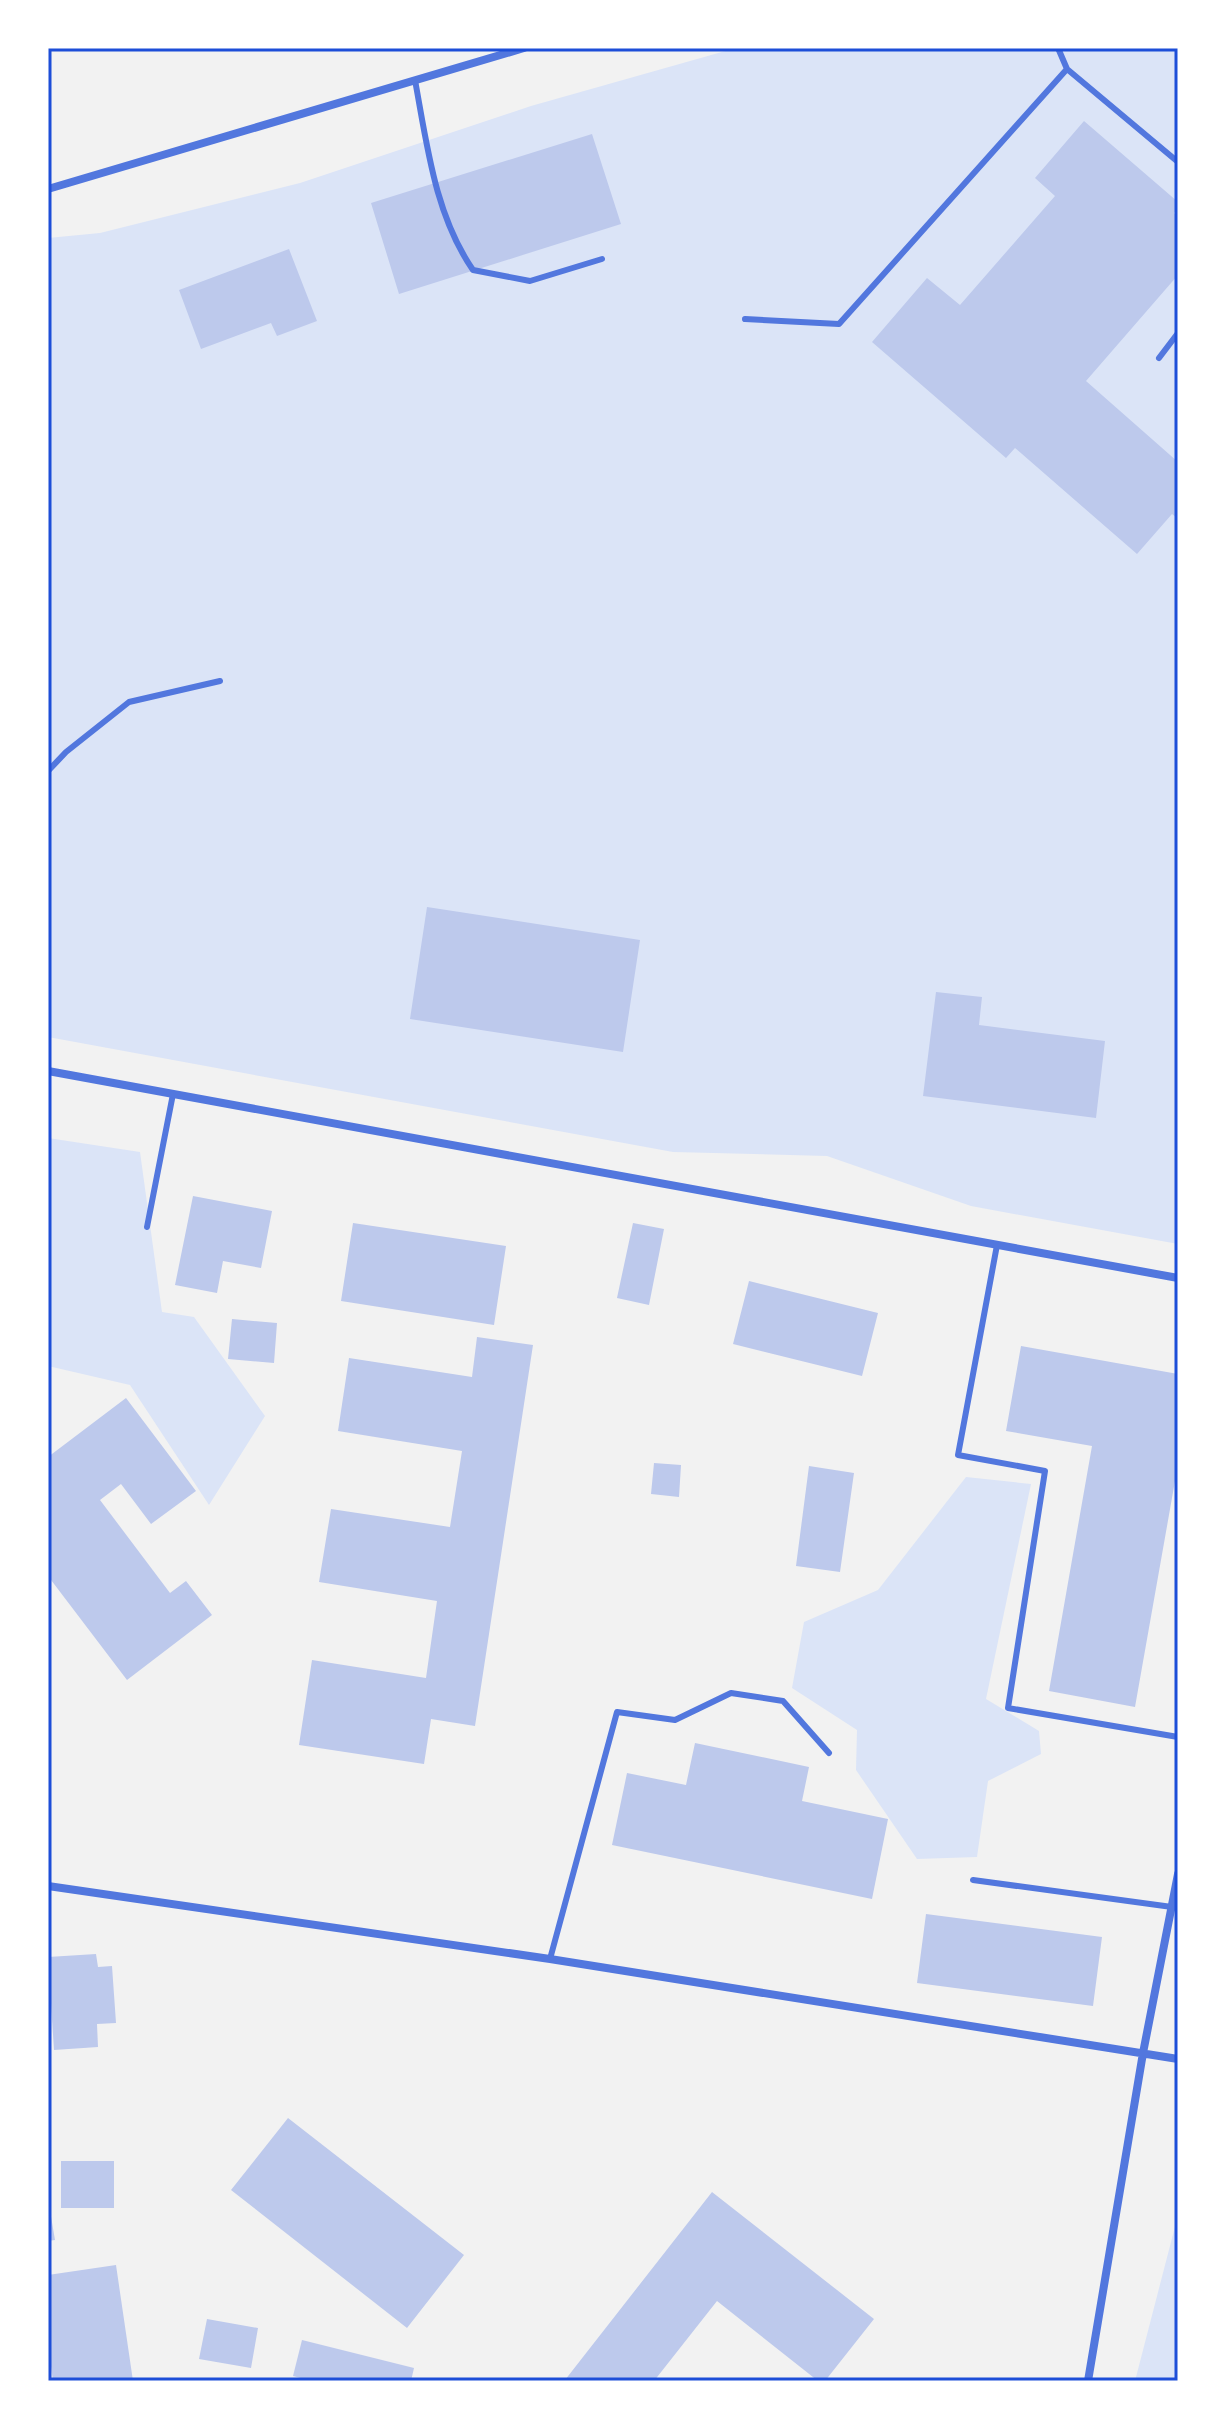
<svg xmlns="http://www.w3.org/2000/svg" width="1226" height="2429" viewBox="0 0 1226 2429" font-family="'Sofia Sans Condensed',sans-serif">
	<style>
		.green { fill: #dbe4f7 }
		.building { fill: #bdc9ec }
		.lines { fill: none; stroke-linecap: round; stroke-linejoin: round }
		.service { stroke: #5277de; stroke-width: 6 }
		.minor { stroke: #5277de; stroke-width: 8 }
		.neatline { fill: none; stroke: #1d4ed8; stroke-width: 3 }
	</style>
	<rect width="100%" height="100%" fill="#f2f2f2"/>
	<path class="green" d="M736 48H1178V1244L971 1206 827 1156 673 1152 48 1037V238L100 233 300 183 531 106Z
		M48 1138 140 1152 162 1312 194 1317 265 1416 209 1505 130 1385 48 1366Z
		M966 1477 1031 1484 986 1699 1039 1731 1041 1754 988 1781 977 1857 917 1859 856 1770 857 1730 792 1688 804 1622 878 1590Z
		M1178 2215V2381H1135Z"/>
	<path class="building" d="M1084 121 1178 202V208L1174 213 1178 217V275L1086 381 1178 462V519L1172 514 1137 554 1015 448 1006 458 872 342 927 278 960 305 1055 196 1035 178Z
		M592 134 621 224 399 294 371 203Z
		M289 249 317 321 277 336 271 323 201 349 179 290Z
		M427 907 640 940 623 1052 410 1019Z
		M936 992 982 997 979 1025 1105 1041 1096 1118 923 1096Z
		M193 1196 272 1211 261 1268 223 1261 217 1293 175 1285Z
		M353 1223 506 1246 494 1325 341 1301Z
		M633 1223 664 1229 649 1305 617 1298Z
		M749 1281 878 1313 862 1376 733 1344Z
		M232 1319 277 1323 274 1363 228 1359Z
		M477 1337 533 1345 475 1726 431 1719 424 1764 299 1745 312 1660 426 1678 437 1601 319 1582 331 1509 450 1527 462 1451 338 1431 349 1358 472 1377Z
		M1021 1346 1178 1374V1464L1135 1707 1049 1691 1092 1446 1006 1431Z
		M126 1398 196 1491 151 1524 121 1484 100 1500 170 1593 186 1581 212 1615 127 1680 48 1576V1457Z
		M654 1463 681 1465 679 1497 651 1494Z
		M809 1466 854 1473 840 1572 796 1566Z
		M695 1743 809 1767 802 1801 888 1819 872 1899 612 1845 627 1773 686 1785Z
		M926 1914 1102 1937 1093 2006 917 1983Z
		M96 1954 98 1967 112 1966 116 2023 97 2024 98 2047 54 2050 48 1957Z
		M288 2118 464 2255 407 2328 231 2190Z
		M61 2161H114V2208H61Z
		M712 2192 874 2319 825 2381H818L717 2301 654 2381H566L565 2380Z
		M48 2199 55 2240 48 2241Z
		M116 2265 133 2381H53L48 2345V2275Z
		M207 2319 258 2328 251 2368 199 2359Z
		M302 2340 414 2368 411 2381H312L293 2376Z"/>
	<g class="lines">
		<path class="service" d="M1058 48 1067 69 1178 162
			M415 80C427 145 435 215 473 270L530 281 602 259
			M745 319 839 324 1067 69
			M1159 358 1178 333
			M48 771 66 752 129 702 220 681
			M147 1227 173 1094
			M997 1245 958 1455 1045 1471 1008 1708 1178 1737
			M973 1880 1172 1907
			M550 1959 617 1712 675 1720 731 1693 783 1701 829 1753"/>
		<path class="minor" d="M48 189 524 48
			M48 1071 1178 1278
			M48 1886 550 1959 1178 2059
			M1088 2381 1143 2053 1178 1874"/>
	</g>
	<rect width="1226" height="2429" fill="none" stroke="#ffffff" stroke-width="100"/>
	<rect x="50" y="50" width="1126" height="2329" class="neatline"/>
</svg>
